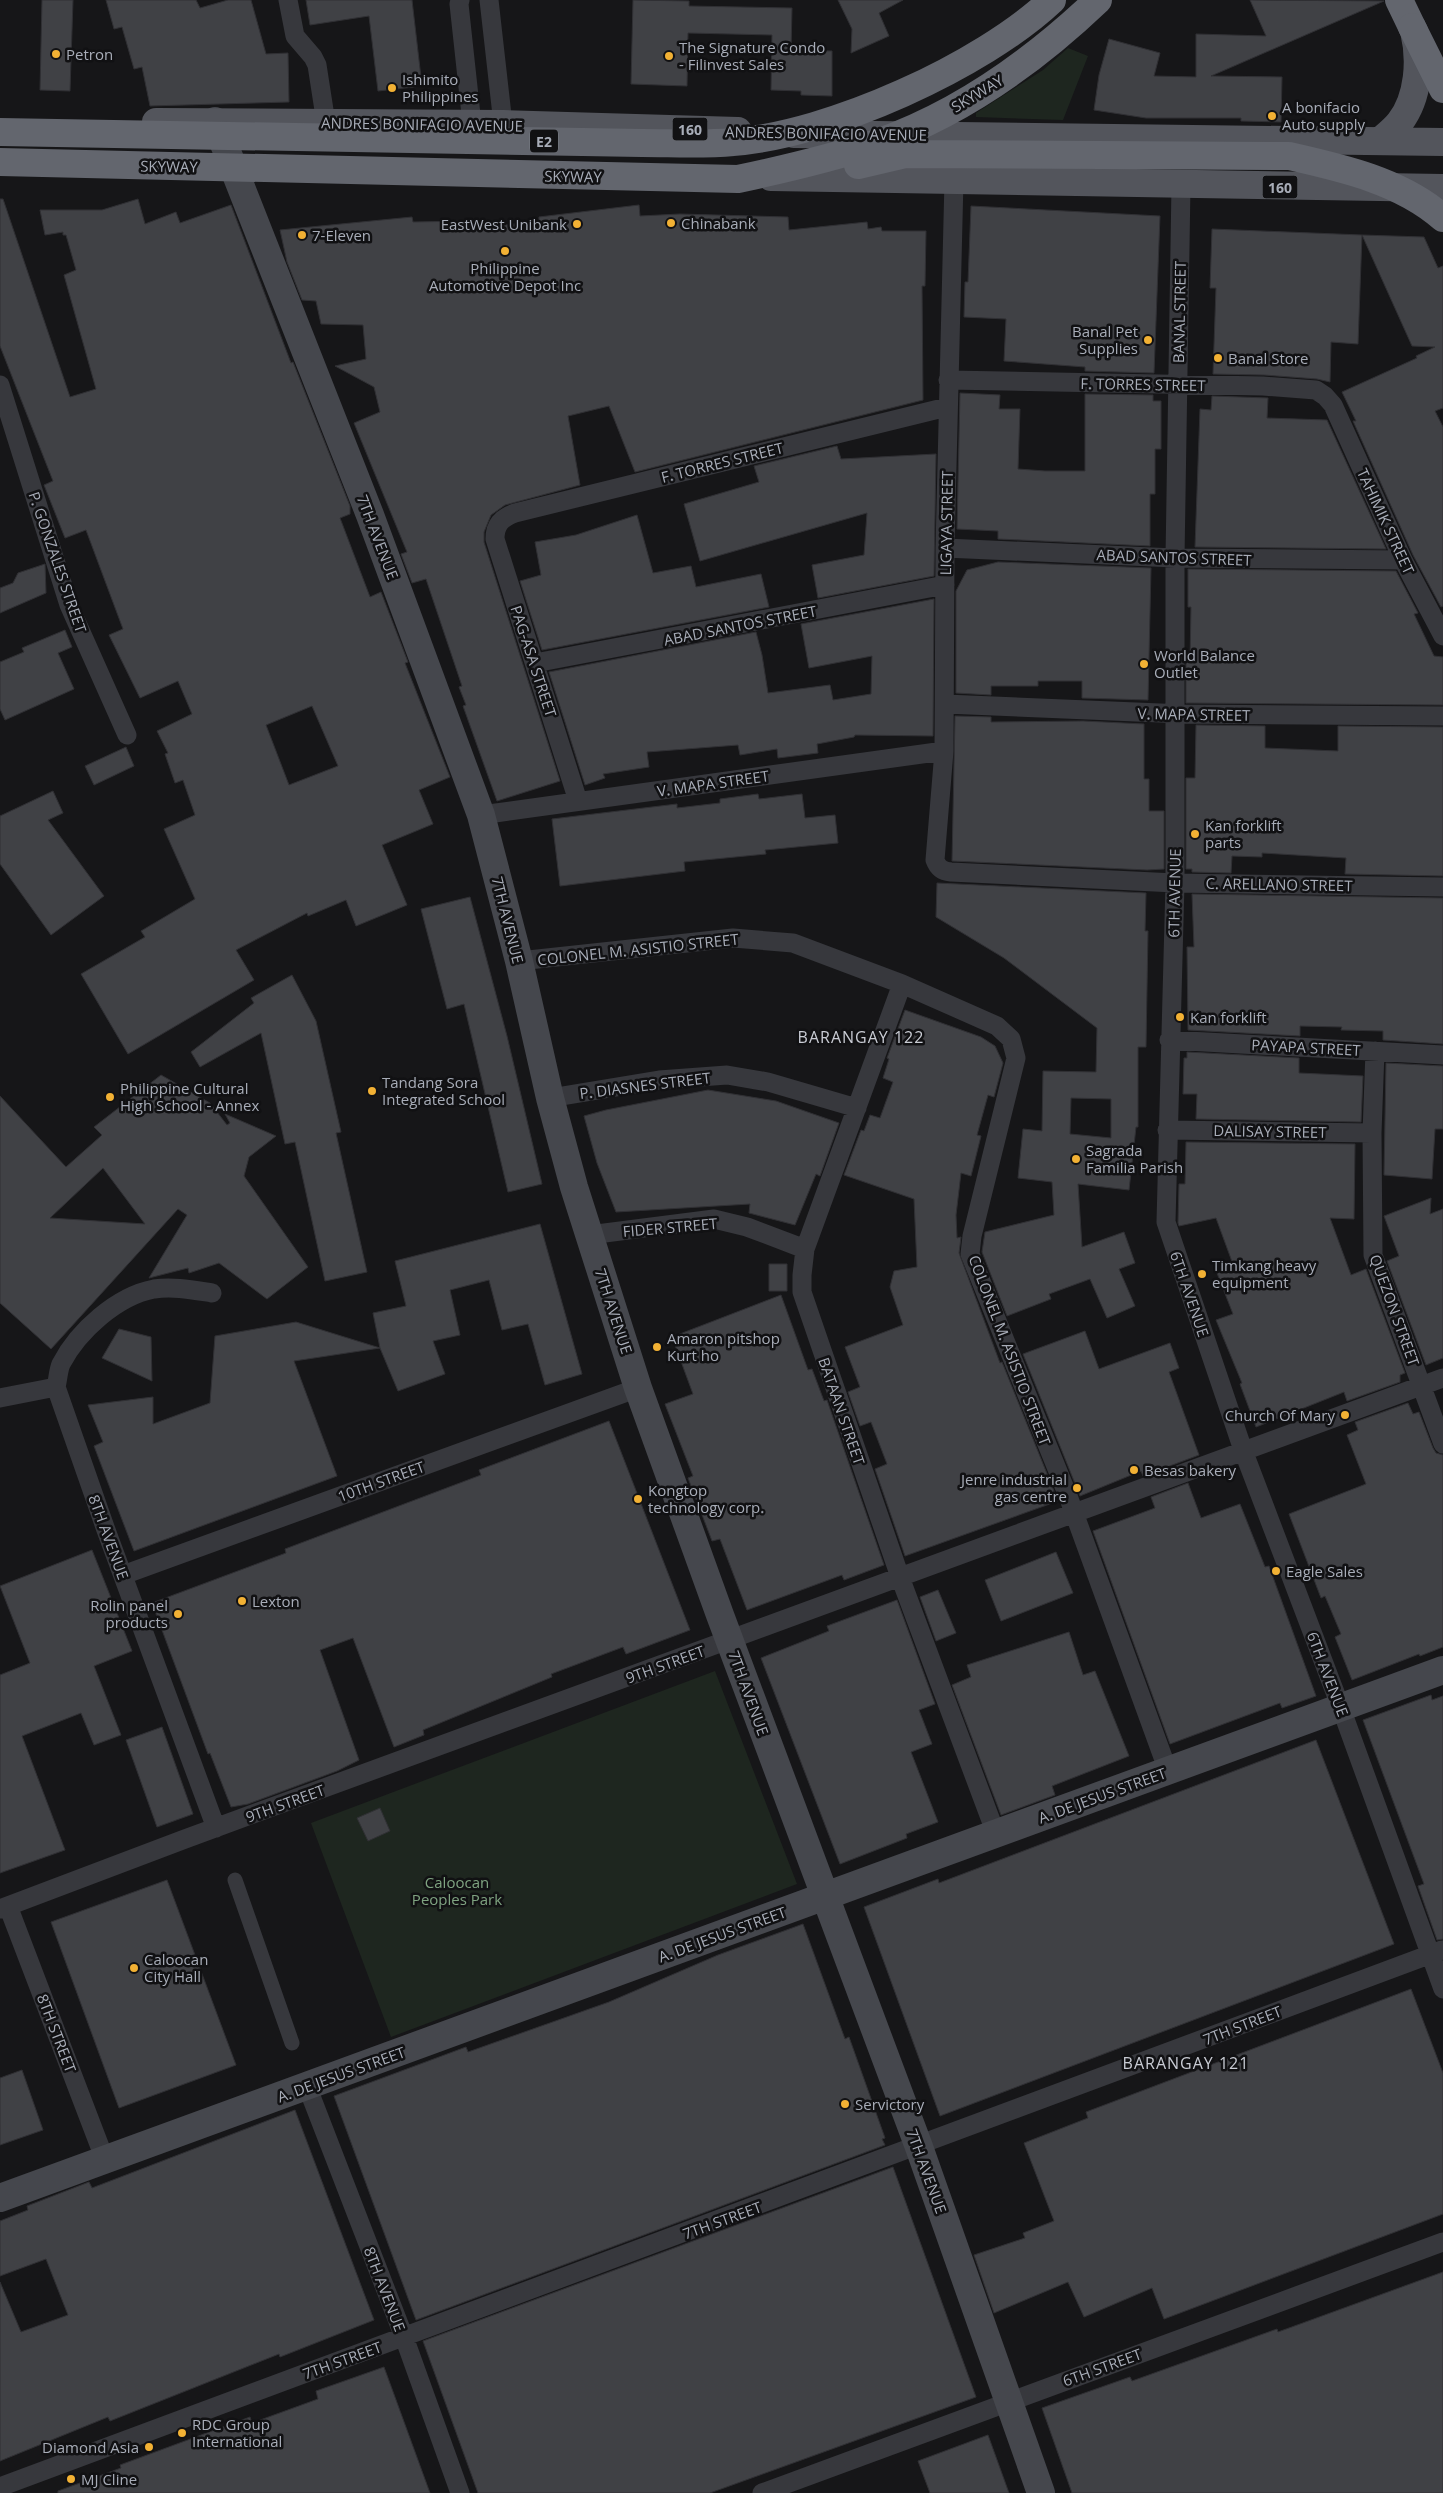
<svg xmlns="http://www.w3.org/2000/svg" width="1443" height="2493" viewBox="0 0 1443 2493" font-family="'Open Sans',sans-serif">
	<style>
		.green { fill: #1e261f }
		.building { fill: #404145; stroke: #303034; fill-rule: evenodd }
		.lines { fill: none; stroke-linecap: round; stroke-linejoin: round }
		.pedestrian { stroke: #37383d; stroke-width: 15 }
		.minor { stroke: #37383d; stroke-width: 19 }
		.secondary { stroke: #45474d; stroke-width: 28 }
		.primary { stroke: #53555c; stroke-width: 28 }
		.motorway { stroke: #63666e; stroke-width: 28 }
		.motorway-bridge { stroke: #63666e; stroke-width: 28 }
		.poi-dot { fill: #f2b134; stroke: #111113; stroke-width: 2 }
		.labels { text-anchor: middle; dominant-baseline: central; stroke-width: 5; stroke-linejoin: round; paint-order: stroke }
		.shield { fill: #111113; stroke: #7b7e86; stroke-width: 1 }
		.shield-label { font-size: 14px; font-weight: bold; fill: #a8adb8 }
		.poi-label { font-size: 15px; fill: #a8adb8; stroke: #111113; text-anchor: start }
		.street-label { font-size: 15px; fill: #a8adb8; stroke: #111113 }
		.park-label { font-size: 15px; fill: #7fa381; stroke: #111113 }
		.neighbourhood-label { font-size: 16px; letter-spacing: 1px; fill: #c9ccd4; stroke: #111113 }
	</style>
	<rect width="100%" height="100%" fill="#161618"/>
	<path class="green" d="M1068 48 1088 56 1063 120 976 117V113L1043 70Z
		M715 1671 797 1884 391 2037 311 1823Z"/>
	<path class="building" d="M42 0H73L70 91 40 90Z
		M106 0H196L200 8 228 0H251L266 54 288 53 289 102 150 106 142 67 134 69 122 27 114 29Z
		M306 0H412L422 86 378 91 369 16 310 25Z
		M633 0 689 1V6L792 8 791 50 832 51V96L801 95V91L771 90 772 35 688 33 687 86 631 84Z
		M838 0H903L879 13 889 36 851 53 852 29Z
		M1250 0 1384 1 1211 76 1282 77 1281 122 1241 121V118H1146L1094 110 1099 75 1109 39 1160 53 1154 76 1196 77V34L1266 36Z
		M0 199H3L70 397 96 389 64 275 76 270 66 235H63V232L45 235 40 210H102L138 199 145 224 176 212 180 223 231 205 291 363 293 362 350 506V514L340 518 370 597 381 592 408 662 405 663 450 777 419 790 433 824 382 845 407 905 356 926 346 900 308 916 307 913 236 950 254 980 128 1054 81 974 145 937 141 931 195 899 164 829 195 815 183 780 175 783 165 754 168 753 157 731 192 714 178 681 140 698 109 635 123 629 86 530 65 538 44 485 53 481 0 346ZM312 706 338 766 289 785 266 725Z
		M639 205 640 216 680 214 788 217 789 230 867 222 868 229 881 227 882 231H926L925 286H922L923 400 635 472 609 406 568 416 580 485 505 505 491 515 484 532V542L560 781 497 801 463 706 466 705 459 687 462 686 426 579 412 583 401 554 407 552 354 423 380 412 374 387 335 366 366 359 363 325 321 324 316 301 302 300 287 262 280 230 412 217 413 222 466 221 468 229 539 221V217Z
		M971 206 1160 216 1154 373 1085 371V367L1004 361 1006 319 964 317 965 282H968Z
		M1212 229 1362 235 1358 344 1331 342 1330 382 1317 379 1264 375 1213 374 1216 288H1210Z
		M1362 235 1424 237 1438 268 1443 266V408L1435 411 1443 427V606L1441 607 1413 555 1353 421H1356L1342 392 1417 358 1416 356 1435 347 1412 346Z
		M960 393 1000 395 999 409H1020L1018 469 1045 471H1085V394L1153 395V401H1161V449H1155V494H1150V546L998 539V531L957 529Z
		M1212 396 1268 398 1267 418 1327 420 1386 549 1195 547 1200 409 1211 410Z
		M837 446 841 459 936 454 934 576 818 598 812 565 864 555 867 513 700 561 684 504 759 482 754 466Z
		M637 515 653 573 691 566 696 587 761 574 769 607 542 650 520 581 541 575 535 542 576 535Z
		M998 562 1151 568 1148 700 1082 698V681H1038V686H991V695L956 693V591L967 570Z
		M45 564 46 593 0 613V588L13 583 18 573Z
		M1188 569 1396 571 1418 613 1414 614 1434 656 1443 657V705L1186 703V661H1190L1191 607H1188Z
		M934 599 933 736 855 735 854 737 817 744 818 753 778 758 777 749 740 755 738 745 647 752 649 767 603 774 605 778 585 785 549 672 756 632 762 655 768 693 830 685 833 700 871 694 872 656 809 668 801 624Z
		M65 630 72 647 58 653 74 689 5 720 0 709V662L24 652 22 648Z
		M955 716 991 717V722L1083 721 1144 724V779H1149V811H1164V869L1147 870 952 861Z
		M1196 725 1265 726V748L1338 751V726L1443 727V876L1345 874 1346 858 1262 853V857L1232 856 1231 873 1192 872V869H1186V778H1195Z
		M126 747 134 766 94 785 85 766Z
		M53 791 63 813 48 820 104 896 51 935 0 864V816Z
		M758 794 759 799 802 794 805 818 835 815 838 843 765 850 766 854 684 862 685 871 560 886 552 819 677 804V808L720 803V799Z
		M937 883 1146 893 1145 931H1148L1146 1047H1138V1127H1136L1129 1190 1078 1184 1082 1247 1124 1232 1135 1263 1119 1269 1135 1306 1107 1318 1090 1279 1049 1294 1051 1299 1007 1316 982 1252 985 1232 1054 1215 1052 1182 1018 1178 1023 1129 1042 1131 1043 1071 1096 1072 1097 1028 1004 958 936 917ZM1071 1098 1111 1099V1138L1070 1134Z
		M1192 894 1443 898V1044L1383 1040V1031L1341 1030 1342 1027 1300 1026V1036L1188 1030 1187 947H1194Z
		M470 897 507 1036 542 1184 508 1192 464 1004 447 1009 421 909Z
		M292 975 316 1021 341 1132 336 1133 367 1272 325 1281 295 1142 285 1144 261 1033 200 1067 191 1052 254 1003 251 998Z
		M905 1010 981 1037 995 1046 1003 1063 994 1097 988 1095 977 1135 981 1136 971 1176 961 1173 956 1215 957 1238 961 1237 959 1253 1000 1363 1002 1362 1058 1501 905 1556 875 1469 887 1464 871 1422 860 1426 848 1392 860 1387 845 1347 903 1325 890 1287 894 1271 917 1267 914 1199 844 1175 861 1130 864 1131 870 1115 880 1118 893 1082 883 1078 889 1059 887 1058Z
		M1187 1052 1299 1058V1073L1363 1076 1361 1122 1196 1119 1197 1094H1183L1184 1058H1187Z
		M1386 1063 1443 1066V1129H1435L1432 1179 1384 1175Z
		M161 1075 210 1103 227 1125 230 1123 225 1114 276 1136 249 1157 244 1176 308 1267 267 1299 219 1263 189 1273 188 1268 149 1278 187 1215 178 1209 51 1349 0 1303V1096L66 1167 102 1135 94 1127ZM103 1168 145 1224 50 1218Z
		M708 1090 776 1101 839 1123 820 1176 816 1174 795 1225 749 1213 750 1204 616 1212 597 1163 584 1116 606 1110Z
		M1186 1142 1355 1144 1354 1219 1330 1218 1351 1275 1366 1269 1405 1373 1400 1375V1382L1347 1401 1344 1392 1256 1427 1240 1384 1242 1383 1216 1320 1233 1314 1217 1273 1234 1267 1216 1218 1179 1226 1178 1223 1179 1184H1185Z
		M1431 1198 1430 1214 1443 1209V1358L1426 1365 1387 1261 1399 1256 1384 1216Z
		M540 1224 582 1374 545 1385 528 1324 502 1330 489 1280 450 1290 460 1335 433 1341 445 1374 398 1391 380 1348 294 1361 337 1476 134 1551 94 1446 103 1442 88 1405 153 1397V1424L210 1403 215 1336 296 1322 380 1348 373 1313 406 1306 395 1261Z
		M769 1264H787V1291H769Z
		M781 1295 808 1370 812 1369 824 1401 827 1400 884 1565 844 1580 842 1575 747 1610 720 1539 712 1541 688 1478 693 1476 665 1404 693 1394 672 1337Z
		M119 1329 151 1337 152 1381 102 1358Z
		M1085 1331 1099 1369 1170 1343 1179 1368 1169 1372 1199 1455 1143 1476 1141 1471 1080 1496 1023 1354Z
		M1408 1403 1413 1414 1419 1412 1433 1448 1436 1453 1443 1455V1647L1420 1656 1419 1654 1352 1680 1335 1637 1341 1634 1325 1596 1321 1598 1289 1514 1366 1484 1347 1435 1358 1430 1355 1422Z
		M609 1421 690 1630 626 1654 623 1647 551 1674 552 1677 423 1730 424 1735 394 1747 353 1638 320 1650 359 1760 337 1771 248 1804 231 1807 210 1753 208 1754 152 1603 286 1553 285 1549 481 1475 479 1470Z
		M1188 1483 1201 1518 1240 1504 1265 1567 1269 1566 1316 1696 1282 1708 1280 1703 1170 1744 1093 1531 1155 1508 1151 1497Z
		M92 1550 132 1651 94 1666 121 1735 94 1745 81 1713 22 1736 65 1850 0 1873V1675L30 1663 0 1586Z
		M1056 1552 1073 1593 1001 1621 985 1580Z
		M938 1590 956 1633 936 1641 920 1597Z
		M897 1600 935 1704 919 1710 932 1744 911 1752 938 1822 906 1834 907 1838 840 1864 761 1658 829 1631 827 1626Z
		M1069 1632 1083 1675 1095 1671 1129 1756 1052 1786 1055 1795 1001 1815 952 1685 971 1677 967 1665Z
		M1431 1695 1432 1700 1443 1696V1939L1437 1940 1418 1886 1424 1884 1363 1720Z
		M162 1727 193 1814 157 1827 126 1740Z
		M1316 1740 1394 1944 940 2116 864 1907 938 1879 939 1883Z
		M380 1808 390 1831 368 1841 357 1818Z
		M167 1880 236 2065 119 2108 51 1922Z
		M803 1924 845 2039 849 2037 885 2138 882 2139 885 2145 416 2320 334 2096 466 2047 468 2052 609 2002 718 1955Z
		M1411 1989 1443 2073V2214L1164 2319 1152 2288 1084 2317 1068 2282 994 2313 974 2255 1025 2238 1023 2233 1054 2221 1024 2143 1088 2118 1086 2112Z
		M22 2070 43 2130 0 2145V2078Z
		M295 2110 374 2320 280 2357 279 2354 110 2421 108 2417 0 2461V2282L21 2332 68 2315 46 2259 0 2276V2221L28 2210 27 2206 89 2182 92 2188Z
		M893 2167 976 2397 710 2493H478L423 2341Z
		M1443 2272V2493H1072L1042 2408 1130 2377 1132 2381 1277 2329 1278 2332Z
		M384 2367 430 2493H58V2491L121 2468 120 2465 250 2417 252 2423 318 2399 316 2391Z
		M988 2435 1009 2493H930L918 2461Z"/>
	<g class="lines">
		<path class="pedestrian" d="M235 1880 292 2043"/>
		<path class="minor" d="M288 0 295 36 313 57 317 65 326 123
			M460 0 459 4 472 124
			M489 0 503 124
			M954 180 945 548 944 751 935 860C938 868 942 871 951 872L1175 883 1443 887
			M1181 185 1175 558V883L1166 1222 1243 1450 1341 1708 1443 1989
			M948 380 1263 386 1316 390 1325 396 1333 405 1403 560 1443 636
			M0 385 69 605 127 735
			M945 548 1175 558 1403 560
			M535 663 945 585
			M945 704 1184 714 1443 716
			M578 801 495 539C495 525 501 518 515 513L947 407
			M481 815 944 751
			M519 961 733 938 793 943 902 984 997 1026 1011 1039 1016 1058 972 1236 970 1254 1068 1496 1168 1771
			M902 984 805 1249 802 1275V1292L900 1577 996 1834
			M1169 1040 1443 1055
			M1375 1051 1372 1133 1373 1255 1443 1444
			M550 1098 659 1080 727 1075 768 1082 857 1108
			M1167 1130 1372 1133
			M589 1235 714 1219 747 1227 805 1249
			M56 1387 106 1530 216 1828
			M56 1387C58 1380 58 1371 61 1364 78 1331 117 1296 154 1289 173 1286 193 1290 212 1293
			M0 1398 56 1387
			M123 1575 638 1388
			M8 1906 105 2160
			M0 1909 185 1839 1443 1378
			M307 2086 404 2337 460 2493
			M0 2487 1442 1950
			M762 2493 1443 2242"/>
		<path class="secondary" d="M215 121 370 515 481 815 519 961 550 1098 574 1187 638 1388 720 1615 919 2147 1041 2493
			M0 2198 1443 1670"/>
		<path class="primary" d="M156 122 503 124 738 131
			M794 134 1443 142
			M1380 141C1387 135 1395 129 1400 122 1419 97 1421 59 1414 31
			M771 177 1443 188"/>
		<path class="motorway" d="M1399 0 1412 27"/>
		<path class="motorway-bridge" d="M1412 27 1443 89
			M0 132 642 143C672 143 703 145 733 142 830 135 982 66 1052 0
			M0 162 738 179C785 169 832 158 877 143 960 114 1035 60 1098 0
			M858 165 905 154 1289 156C1342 168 1401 181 1443 218"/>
	</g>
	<g class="poi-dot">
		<circle cx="56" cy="54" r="5"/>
		<circle cx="669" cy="56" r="5"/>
		<circle cx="392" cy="88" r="5"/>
		<circle cx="1272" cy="116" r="5"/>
		<circle cx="671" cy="223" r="5"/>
		<circle cx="577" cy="224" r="5"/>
		<circle cx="302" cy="235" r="5"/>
		<circle cx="505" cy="251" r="5"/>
		<circle cx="1148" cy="340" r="5"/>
		<circle cx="1218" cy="358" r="5"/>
		<circle cx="1144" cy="664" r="5"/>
		<circle cx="1195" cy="834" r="5"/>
		<circle cx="1180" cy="1017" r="5"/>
		<circle cx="372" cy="1091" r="5"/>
		<circle cx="110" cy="1097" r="5"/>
		<circle cx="1076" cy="1159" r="5"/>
		<circle cx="1202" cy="1274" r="5"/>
		<circle cx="657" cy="1347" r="5"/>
		<circle cx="1345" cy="1415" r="5"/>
		<circle cx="1134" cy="1470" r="5"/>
		<circle cx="1077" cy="1488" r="5"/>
		<circle cx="638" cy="1499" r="5"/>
		<circle cx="1276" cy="1571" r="5"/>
		<circle cx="242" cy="1601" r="5"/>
		<circle cx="178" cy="1614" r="5"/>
		<circle cx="134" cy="1968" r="5"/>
		<circle cx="845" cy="2104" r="5"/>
		<circle cx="182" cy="2433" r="5"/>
		<circle cx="149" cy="2447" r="5"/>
		<circle cx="71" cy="2479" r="5"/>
	</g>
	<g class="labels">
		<g class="shield">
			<rect x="672.5" y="117.5" width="35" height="23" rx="4"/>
			<rect x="530" y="129.5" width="28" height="23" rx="4"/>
			<rect x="1262.5" y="175.5" width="35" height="23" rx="4"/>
		</g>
		<g class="shield-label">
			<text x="690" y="129">160</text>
			<text x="544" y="141">E2</text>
			<text x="1280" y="187">160</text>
		</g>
		<g class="poi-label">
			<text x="679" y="47">The Signature Condo<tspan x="679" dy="17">- Filinvest Sales</tspan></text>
			<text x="66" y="54">Petron</text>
			<text x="402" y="79">Ishimito<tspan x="402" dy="17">Philippines</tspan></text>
			<text x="1282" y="107">A bonifacio<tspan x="1282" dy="17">Auto supply</tspan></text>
			<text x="681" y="223">Chinabank</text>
			<text x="567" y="224" text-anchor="end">EastWest Unibank</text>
			<text x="312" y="235">7-Eleven</text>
			<text x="505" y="268" text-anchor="middle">Philippine<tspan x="505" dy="17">Automotive Depot Inc</tspan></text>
			<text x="1138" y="331" text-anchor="end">Banal Pet<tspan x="1138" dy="17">Supplies</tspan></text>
			<text x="1228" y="358">Banal Store</text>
			<text x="1154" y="655">World Balance<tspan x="1154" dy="17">Outlet</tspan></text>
			<text x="1205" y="825">Kan forklift<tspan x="1205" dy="17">parts</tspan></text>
			<text x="1190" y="1017">Kan forklift</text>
			<text x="382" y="1082">Tandang Sora<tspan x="382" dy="17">Integrated School</tspan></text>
			<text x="120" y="1088">Philippine Cultural<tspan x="120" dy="17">High School - Annex</tspan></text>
			<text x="1086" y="1150">Sagrada<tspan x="1086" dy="17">Familia Parish</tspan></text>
			<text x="1212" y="1265">Timkang heavy<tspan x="1212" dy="17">equipment</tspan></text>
			<text x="667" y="1338">Amaron pitshop<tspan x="667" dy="17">Kurt ho</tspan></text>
			<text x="1335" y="1415" text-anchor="end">Church Of Mary</text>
			<text x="1144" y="1470">Besas bakery</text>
			<text x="1067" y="1479" text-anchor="end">Jenre industrial<tspan x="1067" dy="17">gas centre</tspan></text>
			<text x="648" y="1490">Kongtop<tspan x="648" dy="17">technology corp.</tspan></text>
			<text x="1286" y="1571">Eagle Sales</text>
			<text x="252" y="1601">Lexton</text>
			<text x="168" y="1605" text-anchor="end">Rolin panel<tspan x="168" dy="17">products</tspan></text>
			<text x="144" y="1959">Caloocan<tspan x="144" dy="17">City Hall</tspan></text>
			<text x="855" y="2104">Servictory</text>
			<text x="192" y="2424">RDC Group<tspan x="192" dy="17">International</tspan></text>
			<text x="139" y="2447" text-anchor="end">Diamond Asia</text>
			<text x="81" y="2479">MJ Cline</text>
		</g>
		<g class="street-label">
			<text transform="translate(977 93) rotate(-31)">SKYWAY</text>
			<text transform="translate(422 124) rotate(1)">ANDRES BONIFACIO AVENUE</text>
			<text transform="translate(826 133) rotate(1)">ANDRES BONIFACIO AVENUE</text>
			<text transform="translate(169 166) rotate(1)">SKYWAY</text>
			<text transform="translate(573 176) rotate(1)">SKYWAY</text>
			<text transform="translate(1179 312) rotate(-89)">BANAL STREET</text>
			<text transform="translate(1143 384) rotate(1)">F. TORRES STREET</text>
			<text transform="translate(722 462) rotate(-14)">F. TORRES STREET</text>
			<text transform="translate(1386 521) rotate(65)">TAHIMIK STREET</text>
			<text transform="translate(946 523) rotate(-89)">LIGAYA STREET</text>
			<text transform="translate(378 537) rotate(69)">7TH AVENUE</text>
			<text transform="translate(1174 557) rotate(2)">ABAD SANTOS STREET</text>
			<text transform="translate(58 562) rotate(71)">P. GONZALES STREET</text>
			<text transform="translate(740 625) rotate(-11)">ABAD SANTOS STREET</text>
			<text transform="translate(534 661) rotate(72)">PAG-ASA STREET</text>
			<text transform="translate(1194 714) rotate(1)">V. MAPA STREET</text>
			<text transform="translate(713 783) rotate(-8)">V. MAPA STREET</text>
			<text transform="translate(1279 884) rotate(1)">C. ARELLANO STREET</text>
			<text transform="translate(1174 893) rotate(-89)">6TH AVENUE</text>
			<text transform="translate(508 920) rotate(76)">7TH AVENUE</text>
			<text transform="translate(638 949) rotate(-6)">COLONEL M. ASISTIO STREET</text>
			<text transform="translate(1306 1047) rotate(3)">PAYAPA STREET</text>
			<text transform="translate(645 1085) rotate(-7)">P. DIASNES STREET</text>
			<text transform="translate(1270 1131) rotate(1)">DALISAY STREET</text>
			<text transform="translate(670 1227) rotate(-5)">FIDER STREET</text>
			<text transform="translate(1190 1294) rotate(71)">6TH AVENUE</text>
			<text transform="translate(1395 1310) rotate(70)">QUEZON STREET</text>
			<text transform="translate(614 1311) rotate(72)">7TH AVENUE</text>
			<text transform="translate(1010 1350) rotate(69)">COLONEL M. ASISTIO STREET</text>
			<text transform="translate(842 1411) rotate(71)">BATAAN STREET</text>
			<text transform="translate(381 1481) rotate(-20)">10TH STREET</text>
			<text transform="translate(109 1537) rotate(70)">8TH AVENUE</text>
			<text transform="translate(665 1664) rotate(-20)">9TH STREET</text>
			<text transform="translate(1328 1674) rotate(69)">6TH AVENUE</text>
			<text transform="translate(749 1693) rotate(70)">7TH AVENUE</text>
			<text transform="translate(1102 1795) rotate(-20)">A. DE JESUS STREET</text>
			<text transform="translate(285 1803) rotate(-20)">9TH STREET</text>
			<text transform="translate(722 1934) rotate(-20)">A. DE JESUS STREET</text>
			<text transform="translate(1242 2025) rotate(-21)">7TH STREET</text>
			<text transform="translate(57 2033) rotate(69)">8TH STREET</text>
			<text transform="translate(341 2074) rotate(-20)">A. DE JESUS STREET</text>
			<text transform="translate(927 2171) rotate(70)">7TH AVENUE</text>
			<text transform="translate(722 2220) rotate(-20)">7TH STREET</text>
			<text transform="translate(385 2289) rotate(69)">8TH AVENUE</text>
			<text transform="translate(342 2360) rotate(-20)">7TH STREET</text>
			<text transform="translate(1102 2367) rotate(-20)">6TH STREET</text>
		</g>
		<g class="park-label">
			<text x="457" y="1882">Caloocan<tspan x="457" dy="17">Peoples Park</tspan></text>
		</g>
		<g class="neighbourhood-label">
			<text x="861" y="1037">BARANGAY 122</text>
			<text x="1186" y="2063">BARANGAY 121</text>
		</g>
	</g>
</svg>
